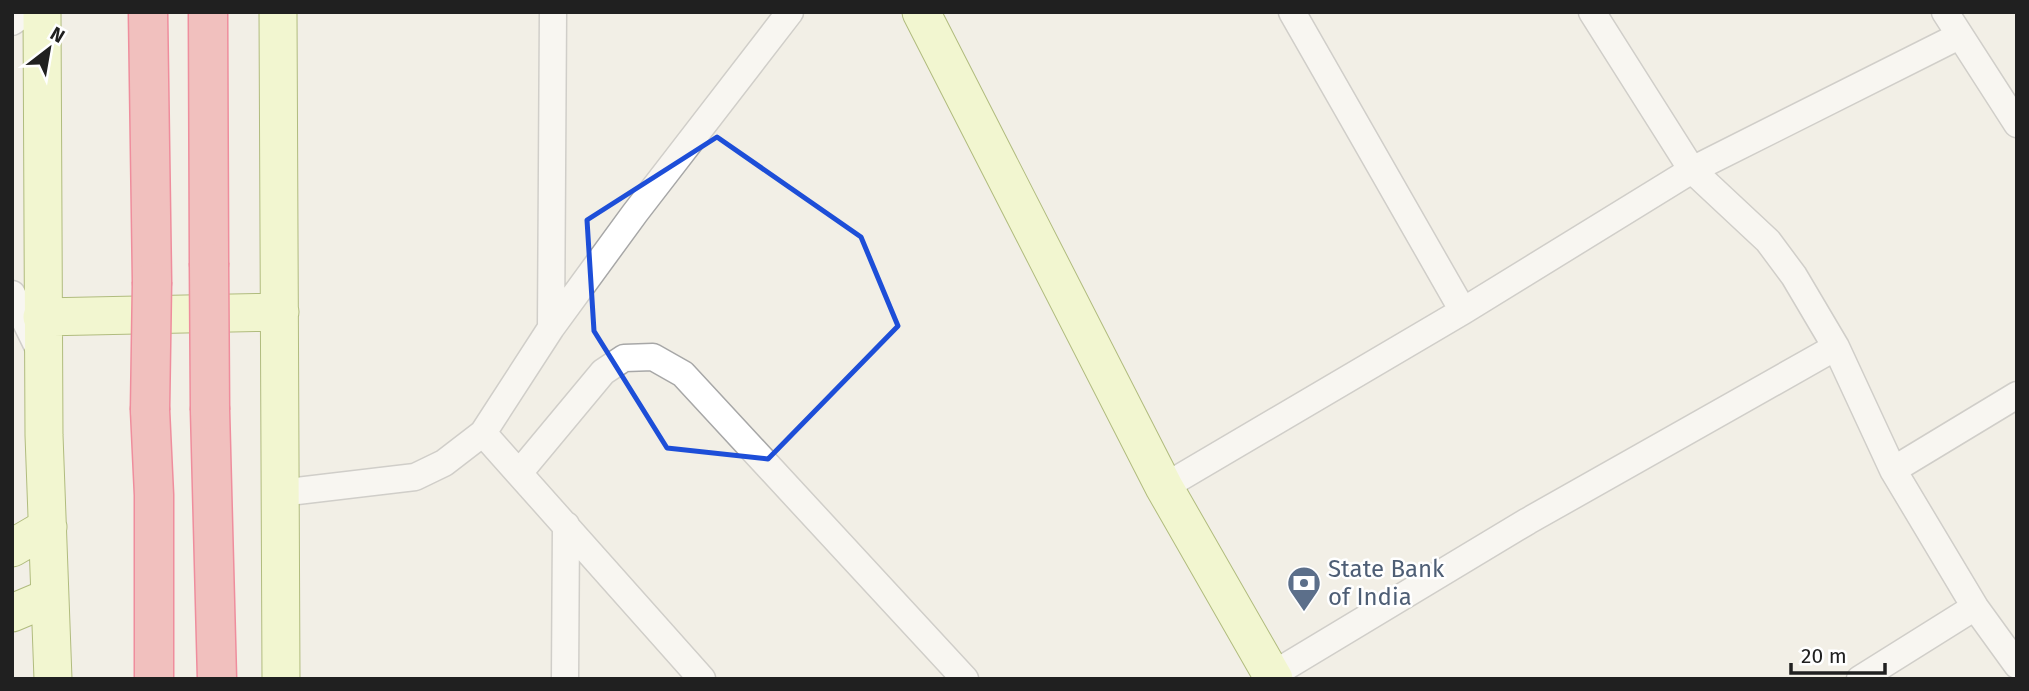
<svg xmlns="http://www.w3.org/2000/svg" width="2029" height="691" viewBox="0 0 2029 691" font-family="'Fira Sans',sans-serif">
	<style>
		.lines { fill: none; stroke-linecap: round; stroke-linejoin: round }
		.street-casing { stroke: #a7a7a7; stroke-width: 29 }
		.secondary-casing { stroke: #617e00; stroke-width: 39 }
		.highway-casing { stroke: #eb1846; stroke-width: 41 }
		.street { stroke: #fff; stroke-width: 26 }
		.secondary { stroke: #f2ffb6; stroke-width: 37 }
		.highway { stroke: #ef888e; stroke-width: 38 }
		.highway-bridge-casing { stroke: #eb1846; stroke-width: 41; stroke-linecap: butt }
		.highway-bridge { stroke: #ef888e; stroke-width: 38 }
		.marked { fill: none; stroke: #1d4ed8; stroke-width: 5; stroke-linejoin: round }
		.labels { text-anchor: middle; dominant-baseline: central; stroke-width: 5; stroke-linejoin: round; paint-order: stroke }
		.service-label { font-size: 24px; fill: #4e5e75; stroke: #fff; text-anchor: start }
	</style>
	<rect width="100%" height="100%" fill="#f2efe6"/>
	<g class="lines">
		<g class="street-casing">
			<path id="street" d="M1292 12 1463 311
				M1592 12 1692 170 1768 241 1794 276 1836 347 1893 470 1975 607 2017 665
				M1945 12 2017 124
				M12 22 27 12
				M12 294 39 349
				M551 328 553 12
				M483 433 702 679
				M1893 470 2017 395
				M519 473 603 372 624 358 653 357 683 374 965 679
				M1164 487 1463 311 1692 170 1959 36
				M280 493 415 477 444 463 483 433 551 328 635 213 790 12
				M1272 675 1528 521 1836 347
				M565 679 566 525
				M1860 679 1975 607"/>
		</g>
		<g class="secondary-casing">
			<path id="secondary" d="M42 12 44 435 53 679
				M278 12 281 679
				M921 12 1164 487 1274 679
				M42 317 280 312
				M12 548 48 527
				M12 613 50 597"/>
		</g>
		<g class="highway-casing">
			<path id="highway" d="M148 12 152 282
				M208 12 209 263
				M150 410 154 495V679
				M210 410 217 679"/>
		</g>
		<use href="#street" class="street"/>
		<use href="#secondary" class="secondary"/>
		<use href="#highway" class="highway"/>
		<g class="highway-bridge-casing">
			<path id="highway-bridge" d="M209 263 210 410
				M150 410 152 282"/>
		</g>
		<use href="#highway-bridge" class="highway-bridge"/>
	</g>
	<path d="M0 0H2029V691H0ZM717 137 861 237 898 326 768 459 667 448 594 331 587 220Z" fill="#f2efe6" fill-opacity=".55" fill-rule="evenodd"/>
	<path class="marked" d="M717 137 861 237 898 326 768 459 667 448 594 331 587 220Z"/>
	<defs>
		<g id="bank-pin" transform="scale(1.75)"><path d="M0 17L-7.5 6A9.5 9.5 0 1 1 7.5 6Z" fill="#5c6f8a" stroke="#fff"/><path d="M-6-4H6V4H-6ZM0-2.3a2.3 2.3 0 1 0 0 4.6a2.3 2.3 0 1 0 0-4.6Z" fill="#fff"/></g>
	</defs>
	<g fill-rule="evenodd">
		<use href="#bank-pin" x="1304" y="583"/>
	</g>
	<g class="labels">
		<g class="service-label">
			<text x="1328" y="569">State Bank<tspan x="1328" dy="28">of India</tspan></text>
		</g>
	</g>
	<rect width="2029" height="691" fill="none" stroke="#202020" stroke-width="28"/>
	<g transform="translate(49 49) rotate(31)" stroke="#ffffff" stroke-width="5" paint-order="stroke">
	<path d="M0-5L12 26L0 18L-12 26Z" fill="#202020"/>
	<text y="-10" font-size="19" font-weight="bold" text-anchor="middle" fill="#202020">N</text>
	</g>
	<path d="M1791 663v10h94v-10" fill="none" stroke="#202020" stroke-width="3.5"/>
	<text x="1801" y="663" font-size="21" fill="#202020" stroke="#ffffff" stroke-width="5" paint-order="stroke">20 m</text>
</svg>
